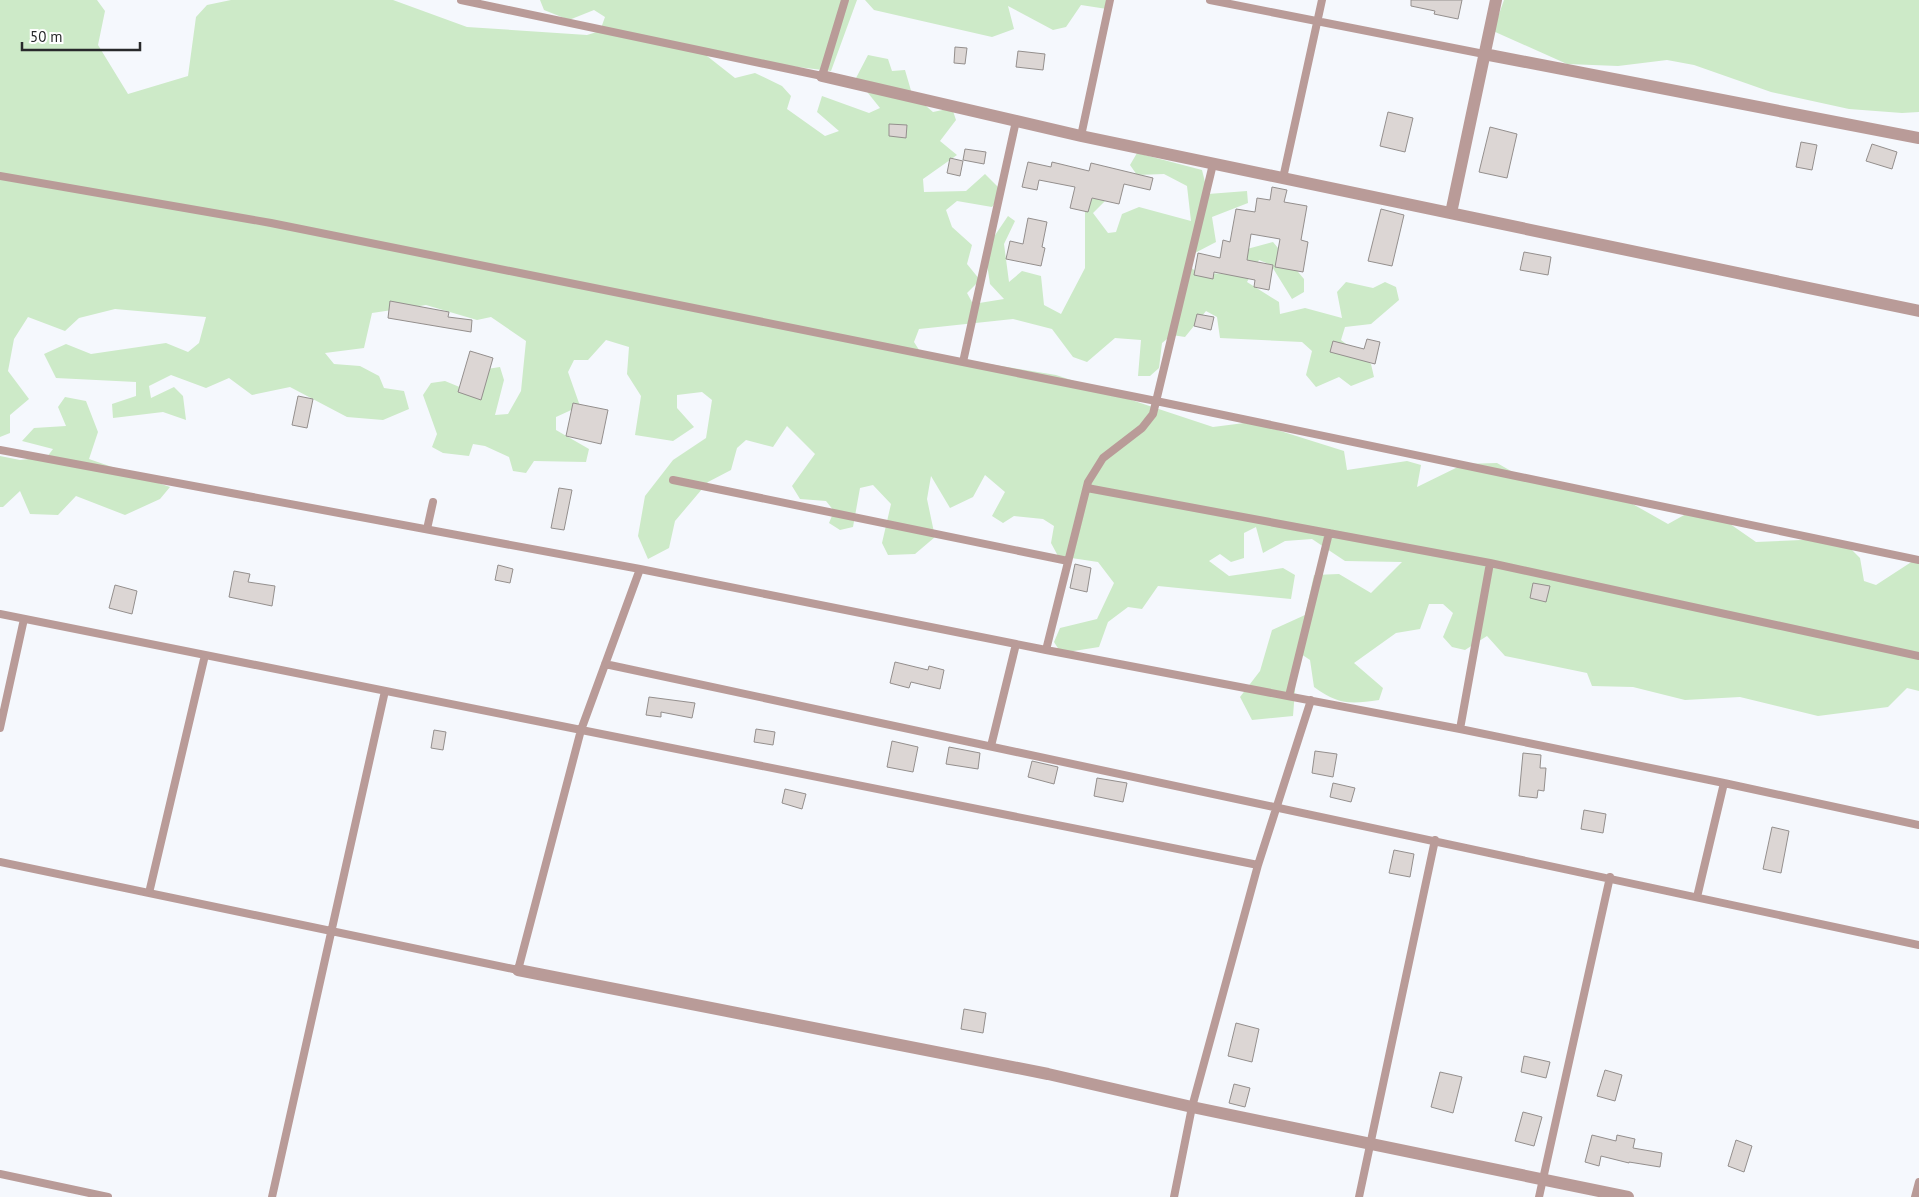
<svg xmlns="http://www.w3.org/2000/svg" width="1919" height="1197" viewBox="0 0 1919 1197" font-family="'PT Sans',sans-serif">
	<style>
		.green { fill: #cdeac8 }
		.building { fill: #dcd6d4; stroke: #948f8d }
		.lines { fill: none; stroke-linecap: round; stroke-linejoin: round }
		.lane { stroke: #b99b98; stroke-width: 8 }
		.street { stroke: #b99b98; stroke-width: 12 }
	</style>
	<rect width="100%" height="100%" fill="#f5f8fd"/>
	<path class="green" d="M0 0H97L105 11 98 45 128 94 188 76 196 17 207 5 231 0H393L467 27 587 35 600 31 605 17 594 10 569 20 544 10 540 0H857L831 71 707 56 735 78 755 73 782 86 791 96 787 109 825 136 839 131 817 112 822 96 869 113 880 108 856 78 868 55 888 59 892 71 905 70 912 94 933 112 952 108 956 120 940 141 957 155 923 179 924 192 966 191 985 174 1003 192 992 207 957 201 946 210 952 227 972 245 967 264 980 280 967 293 973 304 1004 299 990 284 985 250 1008 216 1015 221 1004 244 1009 282 1022 271 1041 276 1044 305 1061 314 1085 268V206L1094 197 1105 201 1093 213 1108 233 1116 232 1122 214 1139 207 1191 221 1187 186 1164 174 1137 175 1130 165 1137 153 1202 170 1208 194 1247 191 1248 203 1212 217 1216 242 1193 254 1188 265 1199 274 1237 273 1247 249 1273 242 1304 279V292L1292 299 1271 265 1259 260 1247 282 1279 302 1280 314 1305 308 1342 318 1337 292 1346 282 1373 288 1385 282 1396 287 1399 300 1371 324 1345 327 1341 340 1371 364 1374 377 1351 386 1339 377 1316 387 1306 375 1312 351 1302 342 1220 338 1217 317 1206 311 1185 337 1172 335 1162 343 1159 368 1150 376H1138L1141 340 1115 338 1087 362 1073 357 1052 329 1013 319 919 329 914 342 921 353 1056 375 1213 427 1252 422 1344 451 1347 470 1407 461 1421 465 1417 487 1464 464 1497 463 1518 475 1615 494 1668 524 1686 514 1720 517 1756 542 1825 539 1850 548 1860 558 1864 581 1876 585 1919 557V691L1907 688 1888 707 1818 716 1740 697 1685 700 1633 687 1592 686 1587 673 1505 656 1487 636 1465 650 1452 647 1443 637 1453 613 1443 604H1429L1420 629 1396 633 1354 663 1383 688 1379 700C1351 704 1338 705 1314 687L1310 660 1298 652 1293 716 1252 720 1240 697 1260 671 1272 630 1305 615 1314 575 1339 574 1371 593 1402 562 1345 561 1312 539 1285 541 1263 553 1256 527 1244 533V558L1231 562 1220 554 1209 561 1229 576 1283 568 1295 575 1291 599 1158 586 1142 609 1128 607 1108 622 1099 647 1061 653 1054 642 1060 628 1097 619 1114 583 1098 562 1058 556 1051 543 1054 526 1043 519 1014 516 1003 523 992 516 1005 492 985 475 973 497 950 508 931 476 927 499 935 537 915 554 888 555 882 543 891 504 873 485 860 488 853 527 840 530 829 523 834 511 826 501 800 499 792 486 815 454 787 426 773 447 746 440 737 448 731 470 708 482 675 521 669 548 648 559 638 536 645 496 673 460 706 438 712 400 702 392 677 395V408L694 427 673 441 635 435 641 396 627 374 629 347 606 340 588 360H574L568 372 580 406 556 417V430L589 449 586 462 534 461 526 473 513 471 509 457 485 446 473 444 469 456 443 453 432 447 437 434 423 395 431 383 445 381 479 395 487 369 500 367 504 380 495 415 508 414 521 391 526 341 491 317 477 320 426 305 372 313 364 348 325 353 334 364 360 366 379 376 384 388 404 391 409 409 383 420 347 417 290 387 252 395 229 378 206 388 171 375 149 386 151 398 174 387 183 396 186 420 163 412 113 418 112 404 136 396V382L56 378 44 354 66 344 91 354 166 343 188 352 199 343 206 317 115 309 79 318 65 331 28 317 14 339 8 371 29 399 10 415V433L0 437Z
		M865 0H1113L1107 9 1081 5 1066 27 1053 30 1008 6 1014 29 992 37 874 10Z
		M1504 0H1919V112L1902 113 1849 109 1771 92 1694 65 1667 60 1618 66 1567 64 1493 31Z
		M65 397 86 401 98 432 89 459 170 487 160 499 125 515 76 496 58 515 30 514 20 491 3 507H0V456L20 460 47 457 53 449 22 441 34 428 66 426 58 407Z"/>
	<path class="building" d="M1411 0H1462L1458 19 1434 14 1435 11 1411 6Z
		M955 47 967 48 965 64 954 63Z
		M1018 51 1045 54 1043 70 1016 67Z
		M1388 112 1413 118 1405 152 1380 146Z
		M889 124 907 125 906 138 889 136Z
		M1490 127 1517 134 1507 178 1479 172Z
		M1801 142 1817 145 1812 170 1796 167Z
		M1872 144 1897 152 1892 169 1866 161Z
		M965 149 986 152 984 164 963 160Z
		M950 158 963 161 960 176 947 173Z
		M1028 162 1051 167 1052 162 1089 171 1091 163 1153 178 1150 190 1124 184 1119 204 1092 198 1088 212 1070 208 1075 187 1039 180 1037 190 1022 187Z
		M1272 187 1287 190 1284 202 1307 206 1301 240 1308 242 1303 272 1275 267 1280 239 1251 234 1247 260 1273 265 1269 290 1254 287 1255 280 1214 272 1213 279 1194 275 1198 253 1220 258 1223 240 1230 242 1236 209 1255 212 1257 198 1270 200Z
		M1381 209 1404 215 1392 266 1368 261Z
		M1028 218 1047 222 1042 247 1045 248 1041 266 1006 259 1010 241 1023 244Z
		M1524 252 1551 257 1548 275 1520 270Z
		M390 301 449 312 448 317 472 320 471 332 388 318Z
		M1197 314 1214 317 1211 330 1194 326Z
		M1367 339 1380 342 1375 364 1330 352 1333 341 1364 349Z
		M470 351 493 358 481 400 458 392Z
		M298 396 313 399 307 428 292 425Z
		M573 403 608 410 601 444 566 436Z
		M559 488 572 490 564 530 551 528Z
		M1075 564 1091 568 1087 592 1070 588Z
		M498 565 513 569 510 583 495 580Z
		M234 571 250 574 248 582 275 586 272 606 229 597Z
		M1533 583 1550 586 1546 602 1530 598Z
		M115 585 137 591 132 614 109 608Z
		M895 662 928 670 929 666 944 670 940 689 911 682 909 688 890 683Z
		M649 697 695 703 692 718 661 712V717L646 715Z
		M756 729 775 732 773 745 754 742Z
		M434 730 446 732 443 750 431 748Z
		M892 741 918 747 913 772 887 767Z
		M949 747 980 753 978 769 946 764Z
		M1315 751 1337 754 1333 777 1312 773Z
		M1523 753 1541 755 1540 768H1546L1544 791 1538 790 1537 798 1519 796Z
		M1032 761 1058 767 1054 784 1028 777Z
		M1097 778 1127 783 1123 802 1094 796Z
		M1333 783 1355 788 1351 802 1330 797Z
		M785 789 806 794 802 809 782 803Z
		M1584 810 1606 814 1603 833 1581 829Z
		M1772 827 1789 831 1781 873 1763 869Z
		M1394 850 1414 854 1410 877 1389 873Z
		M964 1009 986 1013 983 1033 961 1029Z
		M1236 1023 1259 1029 1252 1062 1228 1056Z
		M1524 1056 1550 1062 1546 1078 1521 1072Z
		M1605 1070 1622 1075 1615 1101 1597 1096Z
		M1440 1072 1462 1077 1453 1113 1431 1107Z
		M1234 1084 1250 1088 1245 1107 1229 1103Z
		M1523 1112 1542 1117 1534 1146 1515 1141Z
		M1592 1135 1616 1141 1617 1135 1635 1139 1633 1148 1662 1153 1660 1167 1629 1162V1163L1601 1156 1599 1166 1585 1162Z
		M1736 1140 1752 1146 1744 1172 1728 1166Z"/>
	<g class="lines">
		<path class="lane" d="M461 0 822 76 845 0
			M1210 0 1484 54
			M1081 136 1110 0
			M0 176 271 223 1156 401 1919 560
			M1283 178 1322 0
			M963 362 1016 121
			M0 450 640 569 1046 650 1460 729 1724 783 1919 825
			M673 480 1068 561
			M1087 488 1490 563 1919 656
			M427 529 433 502
			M0 614 1258 865
			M1046 650 1088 482 1103 458 1142 428 1153 414 1213 164
			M605 664 1919 945
			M1289 696 1329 533
			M0 728 24 619
			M1460 729 1490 563
			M991 746 1016 644
			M0 862 518 970 581 730 640 569
			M149 893 205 655
			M1697 897 1724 783
			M0 1174 108 1197
			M272 1197 385 691
			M1174 1197 1192 1107 1258 865 1311 700
			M1359 1197 1435 840
			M1539 1197 1610 877
			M1915 1197 1919 1182"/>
		<path class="street" d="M1484 54 1919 138
			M822 76 1081 136 1919 311
			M1451 213 1496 0
			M518 970 1048 1074 1192 1107 1628 1197"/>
	</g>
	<path d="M22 42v8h118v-8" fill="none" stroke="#28292b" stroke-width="2.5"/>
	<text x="30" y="42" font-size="15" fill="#28292b" stroke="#ffffff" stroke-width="4" paint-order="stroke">50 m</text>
</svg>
